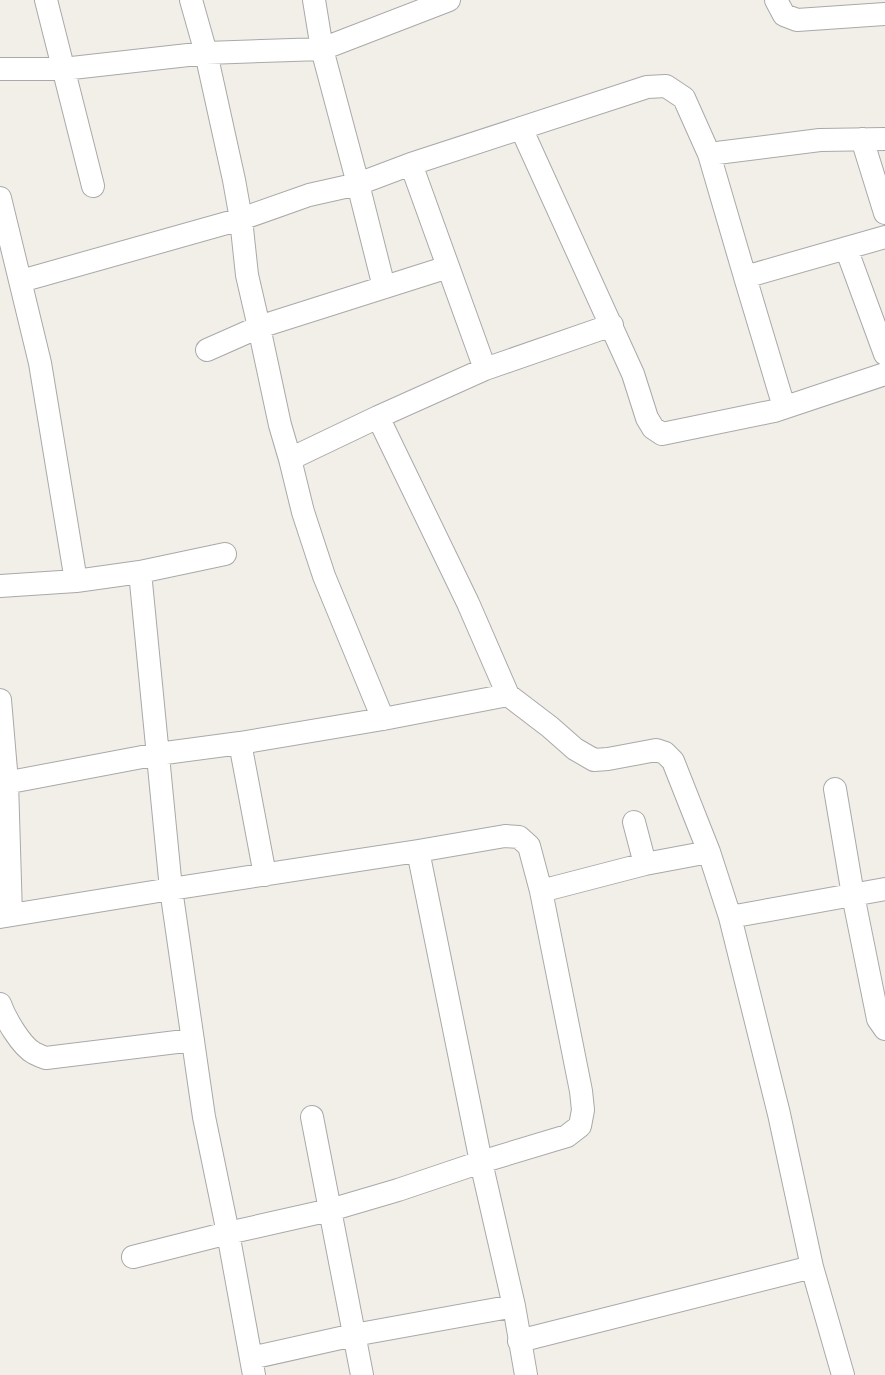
<svg xmlns="http://www.w3.org/2000/svg" width="885" height="1375" viewBox="0 0 885 1375" font-family="'Titillium Web',sans-serif">
	<style>
		.lines { fill: none; stroke-linecap: round; stroke-linejoin: round }
		.minor-casing { stroke: #a9a9a9; stroke-width: 24 }
		.minor { stroke: #fff; stroke-width: 22 }
	</style>
	<rect width="100%" height="100%" fill="#f2efe9"/>
	<g class="lines">
		<g class="minor-casing">
			<path id="minor" d="M46 0 93 186
				M191 0 206 53 234 180 241 219 247 275 259 327 280 425 290 459 303 512 324 576 383 719
				M314 0 322 49 358 184 384 287
				M776 0 784 15 797 20 885 14
				M0 69H63L206 53 322 49 449 0
				M521 128 633 374 647 418 653 428 662 434 774 411 885 374
				M862 139 885 213
				M709 154 820 140 885 139
				M411 164 485 369
				M0 198 40 363 76 581
				M846 248 885 354
				M745 277 784 407
				M21 281 241 219 309 195 358 184 411 164 647 87 666 86 684 98 709 154 745 277 885 237
				M207 350 259 327 448 267
				M378 417 468 603 508 695 550 727 575 749 594 760 608 759 656 750 665 753 673 761 709 852 730 917 779 1114 812 1267 843 1375
				M290 459 378 417 485 369 612 325
				M140 572 171 889 204 1117 228 1233 254 1375
				M0 586 76 581 140 572 225 554
				M0 700 7 782 11 915
				M240 743 265 875
				M0 784 158 754 240 743 383 719 508 695
				M835 789 853 895 878 1019 885 1029
				M634 822 645 864
				M418 851 481 1162 514 1306 526 1375
				M541 891 645 864 709 852
				M0 917 171 889 418 851 505 836 519 837 529 846 541 891 581 1091 583 1110 580 1126 567 1136 481 1162 398 1190 330 1210 228 1233 133 1257
				M730 917 885 889
				M0 1004C5 1018 21 1046 34 1053 38 1055 42 1057 46 1058L193 1040
				M312 1117 362 1375
				M519 1341 812 1267
				M251 1358 354 1335 514 1306"/>
		</g>
		<use href="#minor" class="minor"/>
	</g>
</svg>
